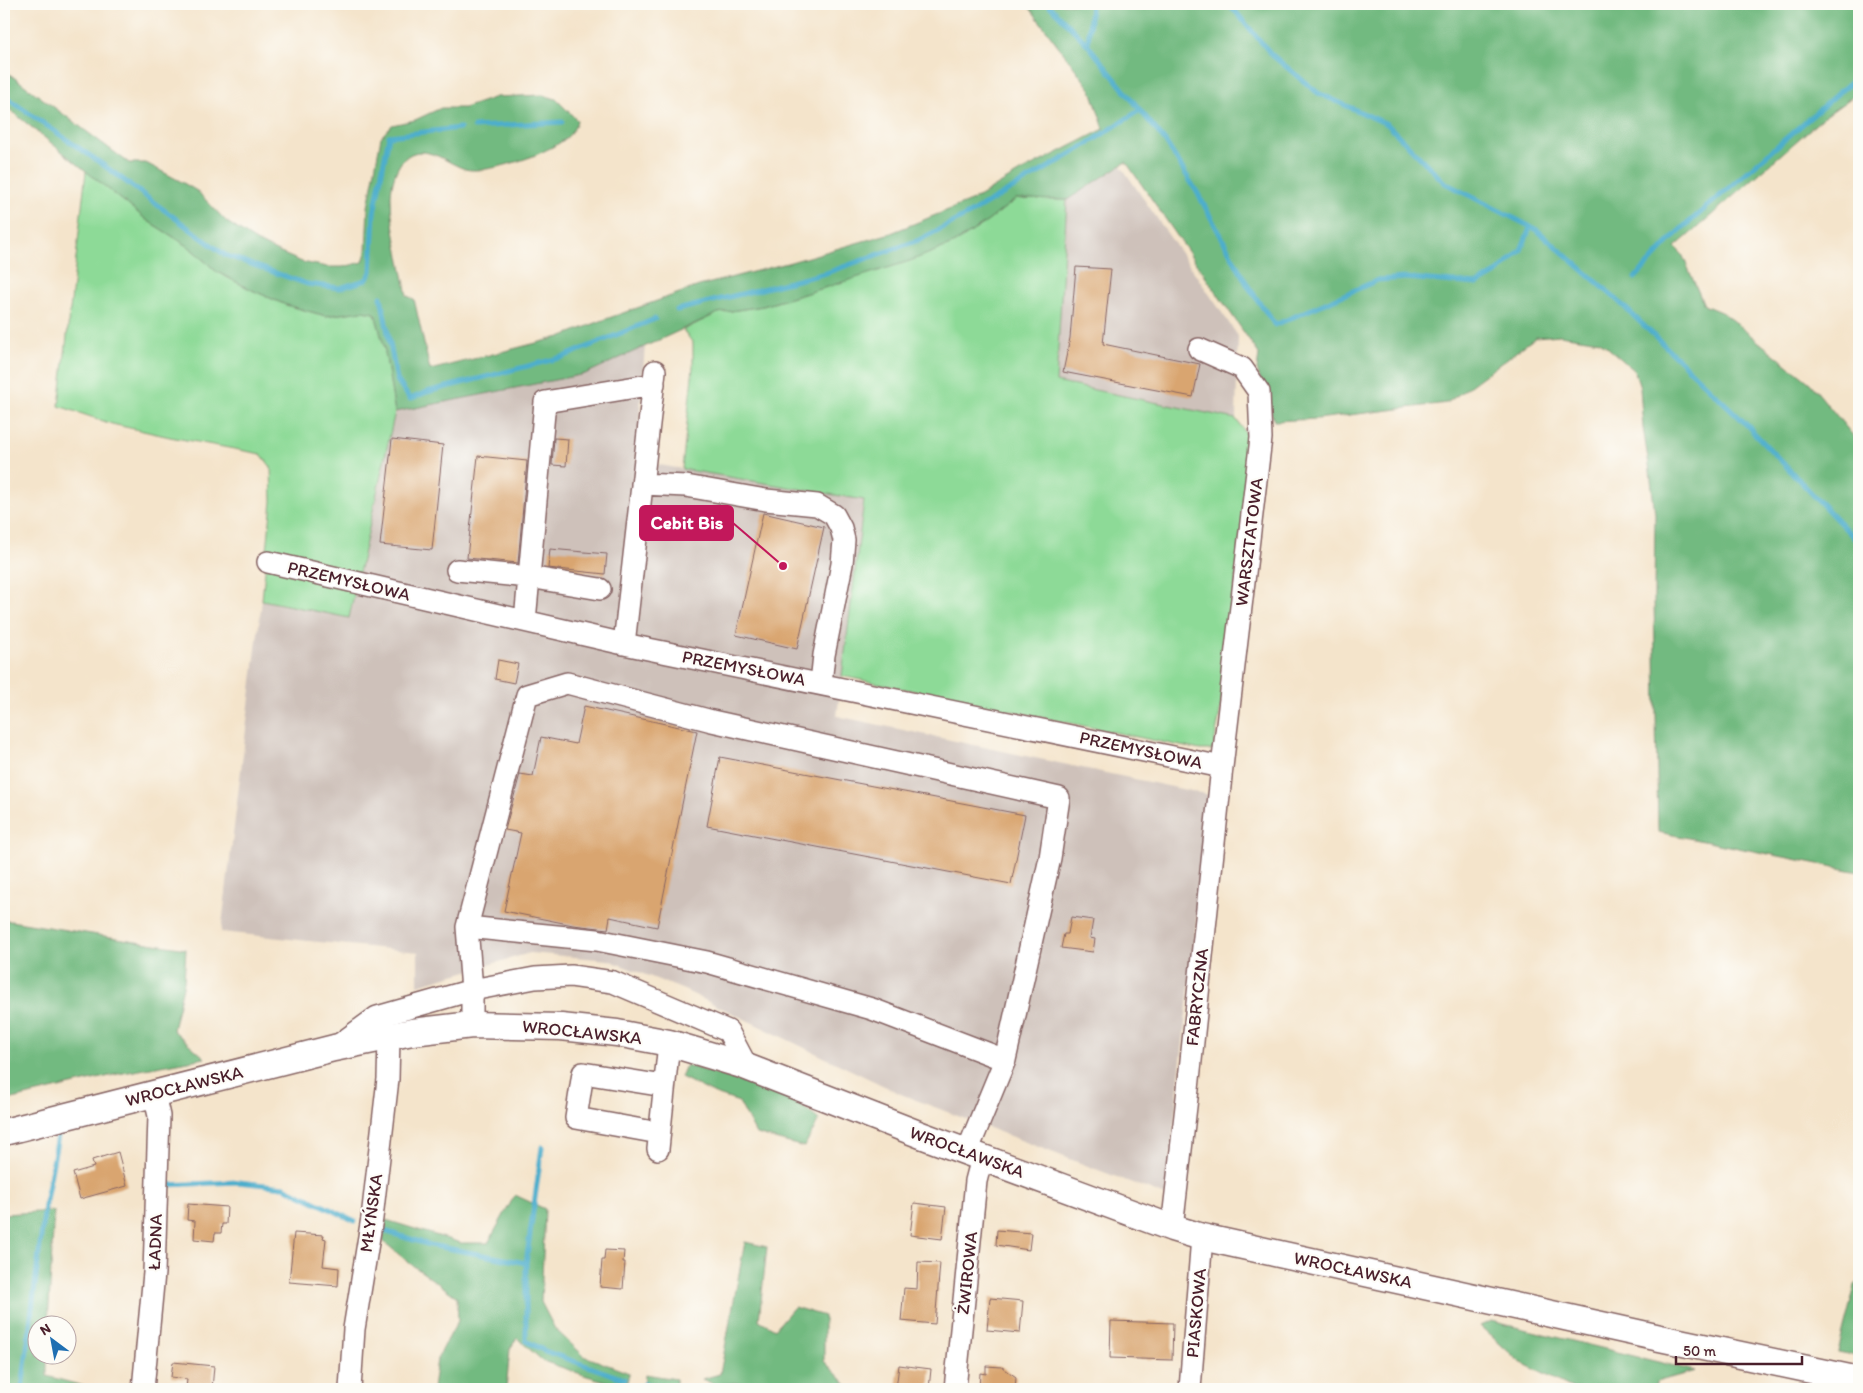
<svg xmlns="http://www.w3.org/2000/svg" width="1863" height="1393" viewBox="0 0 1863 1393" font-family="Itim,sans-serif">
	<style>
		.industrial { fill: #cec1ba }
		.green { fill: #8dda97; stroke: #6c7c61 }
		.forest { fill: #72ba80; stroke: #5e6c56 }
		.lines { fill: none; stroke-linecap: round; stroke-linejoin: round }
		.stream { stroke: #4daecc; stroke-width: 5 }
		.building { fill: #d9a570 }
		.minor-casing { stroke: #866463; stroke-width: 24 }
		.major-casing { stroke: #866463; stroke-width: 29 }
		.minor { stroke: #fff; stroke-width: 21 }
		.major { stroke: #fff; stroke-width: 26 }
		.labels { text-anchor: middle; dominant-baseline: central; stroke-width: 4.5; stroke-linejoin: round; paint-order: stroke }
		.street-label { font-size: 18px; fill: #4a1f2b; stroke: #fdfcf7 }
		.leader { fill: none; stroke: #c2185b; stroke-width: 2 }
		.callout-dot { fill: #c2185b; stroke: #fdfcf7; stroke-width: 2 }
		.callout { fill: #c2185b; stroke: #c2185b; stroke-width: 2 }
		.callout-label { font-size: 19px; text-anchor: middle; font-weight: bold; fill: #fff }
	</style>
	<rect width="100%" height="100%" fill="#fdfcf7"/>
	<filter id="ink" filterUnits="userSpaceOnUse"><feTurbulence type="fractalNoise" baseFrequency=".02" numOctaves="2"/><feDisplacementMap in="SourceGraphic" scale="10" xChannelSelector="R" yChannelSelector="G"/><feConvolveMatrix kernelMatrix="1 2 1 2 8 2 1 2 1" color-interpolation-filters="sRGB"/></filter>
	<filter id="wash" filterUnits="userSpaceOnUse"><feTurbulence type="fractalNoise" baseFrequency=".0096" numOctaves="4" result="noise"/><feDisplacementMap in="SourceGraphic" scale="20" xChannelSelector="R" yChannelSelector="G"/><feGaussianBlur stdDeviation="1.12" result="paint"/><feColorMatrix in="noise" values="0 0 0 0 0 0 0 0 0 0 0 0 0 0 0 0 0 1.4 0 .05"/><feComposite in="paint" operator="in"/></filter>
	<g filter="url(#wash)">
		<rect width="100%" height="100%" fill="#f4e4cb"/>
		<path class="industrial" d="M1121 166 1238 336 1236 419 1056 382 1067 200Z
			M645 346 636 461 864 500 837 716 1210 795 1166 1196 903 1095 684 990 608 960 530 953 418 985V952L221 932 262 600 349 618 395 412 585 374Z"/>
		<path class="green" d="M86 171 148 221 188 246 217 272 252 290 286 305 326 316 362 311 375 313 384 346 395 412 349 618 262 600 272 501 271 467 261 454 170 437 112 424 59 406Z
			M1016 199 1067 200 1056 382 1236 419 1252 442 1220 712 1213 750H1200L842 676 864 500 682 469 693 367V343L683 330 718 313 763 306 814 291 953 244 988 221Z"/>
		<path class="forest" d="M1027 4H1859V92L1824 117 1675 247 1682 254 1704 305 1723 313 1810 383 1859 443V872L1658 832 1654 596 1655 514 1650 471 1643 428 1640 388 1634 370 1600 341 1560 335 1536 337 1447 403 1317 419 1274 421 1257 370 1259 354 1126 162 1067 200 1016 199 988 221 953 244 910 261 814 291 763 306 718 313 585 374 395 412 384 346 375 313 362 311 326 316 286 305 252 290 217 272 188 246 148 221 4 105V70L129 163H146L180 181 197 191 227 222 256 241 276 251 302 262 327 267H343L363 262 366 252 368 207 381 137 392 125 415 120 441 108H464L496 97 543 95 556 99 577 120C574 137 557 145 542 152 526 160 482 174 465 169 450 164 438 153 422 152 399 151 391 180 391 198 391 228 402 266 407 296L414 299 430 370 560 337 606 319 699 286 791 262 891 233 973 200 1020 172 1104 129 1091 90Z
			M4 920 186 949 184 982 173 1030 205 1058 118 1074 4 1101Z
			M686 1065 792 1097 819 1120 804 1147 756 1134 739 1102 715 1094 681 1077Z
			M515 1195 545 1209 541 1302 555 1329 584 1356 629 1373 626 1387 587 1376 543 1361 517 1338 510 1349 506 1389H433L437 1359 458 1321 457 1297 408 1262 383 1241 386 1220 461 1243H488Z
			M54 1211 48 1325 38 1326V1356H47V1376L94 1389H4V1214Z
			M745 1242 767 1247 759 1320 775 1329 794 1307 824 1316V1361L851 1389H767L735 1383 716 1385 702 1379 720 1374Z
			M1859 1282V1356L1838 1352 1855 1285Z
			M1491 1321 1695 1371 1656 1382 1655 1389H1574L1520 1362 1480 1326Z
			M645 1374 676 1379V1389H644Z"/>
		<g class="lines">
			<path class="stream" d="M1048 4 1088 45
				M1091 4 1088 45 1165 141 1197 192 1248 286 1275 325 1378 280 1406 278 1477 284 1498 272 1521 250 1531 226
				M1227 4 1230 5 1272 55 1318 93 1387 124 1445 183 1537 230 1614 297 1740 418 1859 543
				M4 96 102 164 225 255 307 284 340 288 366 280 371 272 374 213 389 136 460 128
				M474 127 562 122
				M1635 278 1678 232 1859 75
				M381 297 397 380 410 399 427 392 563 357 655 319
				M677 310 826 273 919 240 969 214 1083 147 1140 110
				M542 1147 526 1263V1341L545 1351 624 1379
				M165 1185 238 1182 284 1187 355 1221
				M381 1230 430 1245 526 1263
				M644 1384 684 1389
				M22 1389 45 1205 58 1136"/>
		</g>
		<g id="blocks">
			<path class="building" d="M1076 267 1111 269 1103 344 1200 364 1193 397 1063 372 1070 338Z
				M554 438 568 439 566 466 552 465Z
				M392 439 443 445 432 550 380 545Z
				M478 456 527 461 518 563 467 558Z
				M763 513 824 527 797 649 736 635Z
				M550 549 607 554 605 574 548 568Z
				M498 660 518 664 514 683 495 679Z
				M584 706 697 731 657 927 610 917 608 929 573 925 504 911 521 833 505 830 520 774 533 776 541 737 576 744Z
				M720 757 1025 815 1011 884 707 826Z
				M1071 917 1093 920 1090 938 1095 939 1093 952 1061 948 1064 934H1068Z
				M118 1152 127 1186 80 1199 73 1173 94 1167 92 1160Z
				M914 1203 946 1207 942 1239 910 1235Z
				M188 1204 227 1207 226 1224H222L221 1233H215L214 1241 194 1239 195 1221 187 1220Z
				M997 1230 1031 1233 1029 1250 996 1245Z
				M294 1233 324 1235 323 1238 326 1239 323 1266 339 1268 338 1286 289 1282Z
				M605 1250 624 1251 623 1262H625L623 1289 600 1287 602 1260H604Z
				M918 1262 940 1263 935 1324 901 1321 904 1288 917 1289Z
				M990 1298 1023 1301 1020 1333 987 1330Z
				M1111 1321 1173 1323 1172 1360 1110 1358Z
				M173 1362 214 1366 212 1389H186L187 1379 171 1377Z
				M899 1365 931 1369 929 1389H896Z
				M986 1366 1002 1367 1016 1377 1015 1389H979L980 1373 986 1374Z"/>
		</g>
	</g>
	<g filter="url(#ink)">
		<use href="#blocks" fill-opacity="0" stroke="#866463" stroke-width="1"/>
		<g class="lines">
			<g class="minor-casing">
				<path id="minor" d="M642 484 686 486 766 500 817 505 834 515 841 528 844 540 842 564 824 655 821 683
					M268 562 624 644 1222 767
					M457 570 529 577 600 589
					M525 621 545 402 654 384
					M624 644 655 371
					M467 927 527 695 567 683 712 721 1059 798 1050 858 1005 1060 967 1152
					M336 1047 377 1017 472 990V1025
					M747 1067 728 1031 613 982 571 976 535 978 472 990 467 927 597 940 707 962 872 1009 1005 1060
					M659 1133 576 1118 583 1073 664 1086
					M658 1149 669 1043
					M1172 1228 1188 1089 1222 767 1261 438 1259 392 1242 368 1199 349
					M143 1389 154 1273 159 1116 154 1094
					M350 1389 354 1329 372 1218 388 1079 389 1037
					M955 1389 976 1181 982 1158
					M1190 1389 1202 1237"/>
			</g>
			<g class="major-casing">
				<path id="major" d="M4 1132 334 1048 412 1032 472 1025 561 1027 617 1033 669 1043 739 1064 921 1135 1172 1228 1202 1237 1660 1338 1859 1380"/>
			</g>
			<use href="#minor" class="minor"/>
			<use href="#major" class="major"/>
		</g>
	</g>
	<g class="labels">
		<g class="street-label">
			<text transform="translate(1249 542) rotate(-83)">WARSZTATOWA</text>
			<text transform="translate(349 581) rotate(13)">PRZEMYSŁOWA</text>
			<text transform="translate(744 668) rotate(11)">PRZEMYSŁOWA</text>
			<text transform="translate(1141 750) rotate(12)">PRZEMYSŁOWA</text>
			<text transform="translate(1197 997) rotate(-84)">FABRYCZNA</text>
			<text transform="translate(582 1032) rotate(6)">WROCŁAWSKA</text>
			<text transform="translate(184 1086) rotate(-14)">WROCŁAWSKA</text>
			<text transform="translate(967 1152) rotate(20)">WROCŁAWSKA</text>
			<text transform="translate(371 1213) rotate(-82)">MŁYŃSKA</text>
			<text transform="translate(155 1242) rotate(-88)">ŁADNA</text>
			<text transform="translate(1353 1270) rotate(12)">WROCŁAWSKA</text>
			<text transform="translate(967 1273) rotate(-84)">ŻWIROWA</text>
			<text transform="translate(1196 1313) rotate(-85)">PIASKOWA</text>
		</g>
	</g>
	<path class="leader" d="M783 566L733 523"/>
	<circle class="callout-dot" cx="783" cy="566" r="5"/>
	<rect class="callout" x="640" y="506" width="93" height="34" rx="5"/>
	<g class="callout-label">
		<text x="687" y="529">Cebit Bis</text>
	</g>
	<rect width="1863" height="1393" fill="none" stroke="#fdfcf7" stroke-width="20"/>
	<g transform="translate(52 1340) rotate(328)"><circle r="24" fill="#fdfcf7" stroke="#b5a4a5"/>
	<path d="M0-4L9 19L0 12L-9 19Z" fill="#1f6fb2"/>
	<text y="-8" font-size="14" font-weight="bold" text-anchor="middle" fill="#4a1f2b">N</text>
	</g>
	<path d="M1676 1356v8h126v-8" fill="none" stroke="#4a1f2b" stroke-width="2.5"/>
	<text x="1683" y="1356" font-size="15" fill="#4a1f2b" stroke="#fdfcf7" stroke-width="4" paint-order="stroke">50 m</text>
</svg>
